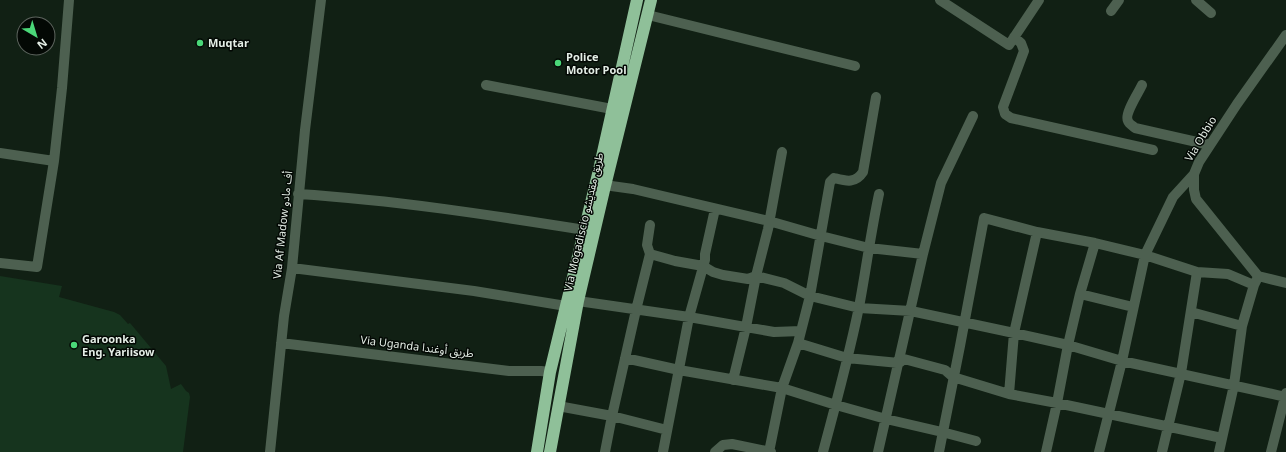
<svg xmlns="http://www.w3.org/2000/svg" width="1286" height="452" viewBox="0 0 1286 452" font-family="Georgia,'Noto Sans Arabic',serif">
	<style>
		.pitch { fill: #16341e }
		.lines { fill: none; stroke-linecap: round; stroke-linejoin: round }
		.minor { stroke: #4d6050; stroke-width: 10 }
		.highway { stroke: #8fc099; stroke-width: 12 }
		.poi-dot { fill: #4ad778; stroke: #030804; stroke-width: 1.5 }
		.labels { text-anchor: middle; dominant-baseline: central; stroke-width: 3; stroke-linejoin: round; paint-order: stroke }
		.poi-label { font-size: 11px; font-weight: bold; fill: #e4eee6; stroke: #030804; text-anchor: start }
		.street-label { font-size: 11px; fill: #e4eee6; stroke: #030804 }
	</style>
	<rect width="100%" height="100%" fill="#112014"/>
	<path class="pitch" d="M0 276 62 286 59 297 114 312 120 315 128 324 130 323 166 366 171 389 181 384 186 391 189 393 190 397 183 452H0Z"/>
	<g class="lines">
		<path class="minor" d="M940 0 1009 45 1039 0
			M1196 0 1211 13
			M1111 11 1119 0
			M648 15 855 66
			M1014 37 1021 43 1024 51 1003 107 1005 114 1011 118 1153 150
			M486 85 612 109
			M1142 85C1139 92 1124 114 1128 121 1129 124 1133 126 1135 128L1210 145
			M0 153 54 161
			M597 184 633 189 769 221 821 236 869 248 923 254
			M298 194C394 200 490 215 585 230
			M1037 232 1014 333 1009 394 1057 403 1222 438
			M650 254 675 261 703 266 713 272 723 275 748 279 756 276 784 283 810 296 859 308 911 311 1014 333 1068 345 1122 361 1286 397
			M0 263 37 267 54 161 62 88 69 0
			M292 268 474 291 566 306
			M1258 276 1196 199 1194 190V174L1199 162 1237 104 1286 35
			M1258 276 1286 283
			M1080 294 1133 307
			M578 301 689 317 774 332 801 331
			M1191 312 1242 326
			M281 343 509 371H541L550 372
			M798 343 847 358 899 363 904 359 945 370 953 377 1009 394
			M625 358 679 370 782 388 836 405 886 419 942 432 976 441
			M733 380 746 327 756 276 768 229 782 152
			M558 406 612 416 667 430
			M270 452 284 316 292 268 305 130 321 0
			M605 452 612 416 636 310 650 254 647 245 650 225
			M663 452 689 317 705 260V254L715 209
			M715 452 723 445 732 444 771 452
			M769 452 782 388 798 343 810 296 830 182 834 178C846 181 855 184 863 172L876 97
			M823 452C836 404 849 356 859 307 866 270 871 231 879 194
			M878 452 923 254 941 183 973 116
			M939 452 960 346 984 218 1037 232 1095 243 1145 255 1197 272 1228 274 1254 285
			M1046 452 1057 403 1068 345 1080 294 1095 243
			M1099 452 1122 361 1145 255 1173 197 1194 174
			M1162 452 1181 373 1197 272
			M1219 452 1234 385 1242 326 1254 285 1257 279
			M1271 452 1286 393"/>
		<path class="highway" d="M537 452 550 372 599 170 637 0
			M550 452 578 301 605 186 651 0"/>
	</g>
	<g class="poi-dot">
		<circle cx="200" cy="43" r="4"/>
		<circle cx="558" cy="63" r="4"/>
		<circle cx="74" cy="345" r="4"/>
	</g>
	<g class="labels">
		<g class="poi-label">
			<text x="208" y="43">Muqtar</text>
			<text x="566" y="57">Police<tspan x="566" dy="13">Motor Pool</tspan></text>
			<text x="82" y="339">Garoonka<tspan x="82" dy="13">Eng. Yariisow</tspan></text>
		</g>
		<g class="street-label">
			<text transform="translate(1201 139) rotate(-59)">Via Obbio</text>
			<text transform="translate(584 222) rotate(-77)">Via Mogadiscio طريق مقديشو</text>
			<text transform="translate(283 225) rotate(-84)">Via Af Madow أف مادو</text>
			<text transform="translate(417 347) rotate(7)">Via Uganda طريق أوغندا</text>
		</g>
	</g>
	<g transform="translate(36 36) rotate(142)"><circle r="19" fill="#030804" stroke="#5d645e"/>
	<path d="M0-3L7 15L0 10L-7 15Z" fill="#4ad778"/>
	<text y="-6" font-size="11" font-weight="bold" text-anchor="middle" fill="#e4eee6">N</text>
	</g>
</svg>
